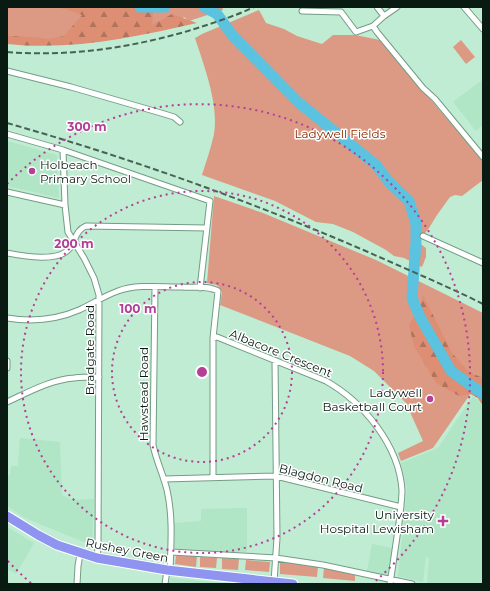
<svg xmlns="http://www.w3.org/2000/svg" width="490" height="591" viewBox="0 0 490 591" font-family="Montserrat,sans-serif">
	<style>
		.built { fill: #b0e5c6 }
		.green { fill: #dc9a84 }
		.forest { fill: url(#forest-firs) }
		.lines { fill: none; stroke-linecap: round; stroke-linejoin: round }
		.river { stroke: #5bc2e0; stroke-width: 11 }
		.street-casing { stroke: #739d85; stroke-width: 7 }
		.highway-casing { stroke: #fff; stroke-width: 11 }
		.street { stroke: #fff; stroke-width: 5 }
		.highway { stroke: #8e94ef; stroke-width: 9 }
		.rail { stroke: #476254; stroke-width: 2; stroke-dasharray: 6 3; stroke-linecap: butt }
		.ring { fill: none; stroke: #b43f96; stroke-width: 2; stroke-dasharray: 2 4 }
		.poi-dot { fill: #b43f96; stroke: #fff; stroke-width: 1.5 }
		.labels { text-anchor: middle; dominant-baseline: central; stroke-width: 3; stroke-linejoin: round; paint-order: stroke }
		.park-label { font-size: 12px; fill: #852800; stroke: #fff }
		.poi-label { font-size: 12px; fill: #091a12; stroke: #fff; text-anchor: end }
		.street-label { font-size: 12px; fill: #091a12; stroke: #fff }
		.centre { fill: #b43f96; stroke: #fff; stroke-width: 2 }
		.ring-label { font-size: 12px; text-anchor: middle; font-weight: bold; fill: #b43f96; stroke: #fff; stroke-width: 3; stroke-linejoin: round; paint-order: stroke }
	</style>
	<defs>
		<pattern id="forest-firs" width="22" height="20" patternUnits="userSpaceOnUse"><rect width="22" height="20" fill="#dd8e73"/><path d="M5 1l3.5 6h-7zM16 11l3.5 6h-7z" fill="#b1735d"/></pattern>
	</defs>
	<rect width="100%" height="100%" fill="#bfecd2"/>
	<path class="built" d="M482 80 483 82V125L476 131 453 102Z
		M7 141 57 155 59 198 7 186Z
		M473 396 478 400 483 407V584H427L429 558 426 557 423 582 398 576 407 489 401 463 438 448Z
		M20 438 60 442 62 495 73 500 94 499 92 543 84 542 25 518 7 506V475H10L11 466H18Z
		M247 508V552L175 551 174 523 201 521V509Z
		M7 527 34 543 16 574 7 569Z
		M372 544 392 548 387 576 367 571Z
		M170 578 230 584H170Z"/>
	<path class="green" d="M7 7H222L223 10 189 21 184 17 179 23 118 39 50 45 7 42Z
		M259 10 266 23 284 29 297 36 322 44 333 35H355L380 40 483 161V180L462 196 455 195 450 197 437 215 429 228 418 242 426 248V257L422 267 404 258 394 256 386 250 353 232 333 224 316 222 275 201 202 175C206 162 211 148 214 134 219 104 204 66 195 38L202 34Z
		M461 40 475 57 466 64 453 47Z
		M214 196 263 213 376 260 483 313V406L478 398 471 393 433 448 401 461 398 453 423 441 406 403 374 371 350 356 220 305 222 292 217 285 207 283Z
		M176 556H197L196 567 175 564Z
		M200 557 217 558 216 568 200 567Z
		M222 558 239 559 238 570 222 569Z
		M246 560 270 562 269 572 245 570Z
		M280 562 318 566 317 577 280 574Z
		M324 568 355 575V581L323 578Z"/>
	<path class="forest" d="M51 7H154L152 25 172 14 197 23C135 37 71 51 7 44V36L35 37 48 39 64 36 82 15 66 9Z
		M423 295 452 353 469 372 483 378V406L478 398 470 394 459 396 436 383 414 346 409 325 420 306Z"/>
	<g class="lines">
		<path class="river" d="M140 7H165
			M204 7 217 14 233 36 298 102 376 165 389 182 409 201 416 223V242L412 298 420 317 451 371 483 394"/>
		<g class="street-casing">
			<path id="street" d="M377 7 384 16
				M397 7 384 16 373 26 377 32 423 88 435 99 483 157
				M464 7 483 29
				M302 11 341 12 356 32 373 26
				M7 71 71 87 161 113 174 117 180 122
				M7 134 63 150 210 201 200 288
				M63 150 65 205 68 232 84 258 94 278 99 295 98 548 97 558
				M7 192 65 205
				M423 236 483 263
				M7 253C23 256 59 263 70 248 76 239 76 230 86 226L207 228
				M155 287 153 445C156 460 163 474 167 490 173 516 171 544 170 571
				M7 318C32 322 56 320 79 310 92 304 104 296 118 291 137 284 161 287 182 287 193 288 208 285 218 291L213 338V477
				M213 338 217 337 326 381C363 402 399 445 402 490 402 501 400 512 399 523 396 544 393 564 390 584
				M7 361V368
				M7 402C29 392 50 380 74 378 82 377 91 377 99 377
				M164 479 276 476 401 507
				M171 552 276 558 323 565 412 584
				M274 582 277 538 275 361
				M77 584 78 566 80 554
				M165 584 167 570"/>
		</g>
		<g class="highway-casing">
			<path id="highway" d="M7 516 38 535 57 545 97 558 167 570 293 584"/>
		</g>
		<use href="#street" class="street"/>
		<use href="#highway" class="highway"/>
		<path class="rail" d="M7 52C68 57 129 48 188 31 210 24 233 17 254 7
			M7 123C130 158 250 201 368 252 406 269 445 285 483 304"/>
	</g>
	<g class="ring">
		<circle cx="202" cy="372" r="90"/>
		<circle cx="202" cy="372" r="181"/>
		<path d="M31 583A271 271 0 0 1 7 560M7 184A271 271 0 1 1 373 583"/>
	</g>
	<g class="poi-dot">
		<circle cx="32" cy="171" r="4"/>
		<circle cx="430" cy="399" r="4"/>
		<path d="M441 515h4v4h4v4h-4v4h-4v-4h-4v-4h4z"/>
	</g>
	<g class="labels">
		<g class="park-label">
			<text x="340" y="133">Ladywell Fields</text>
		</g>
		<g class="poi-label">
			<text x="40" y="164" text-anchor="start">Holbeach<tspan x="40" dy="14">Primary School</tspan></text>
			<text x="422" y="392">Ladywell<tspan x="422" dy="14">Basketball Court</tspan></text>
			<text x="434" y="514">University<tspan x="434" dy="14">Hospital Lewisham</tspan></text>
		</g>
		<g class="street-label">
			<text transform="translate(89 350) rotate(-90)">Bradgate Road</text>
			<text transform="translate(281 353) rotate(22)">Albacore Crescent</text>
			<text transform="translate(143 394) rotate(-90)">Hawstead Road</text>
			<text transform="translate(321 478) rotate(14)">Blagdon Road</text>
			<text transform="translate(127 550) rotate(11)">Rushey Green</text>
		</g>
	</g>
	<circle cx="202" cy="372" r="6" class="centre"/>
	<g class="ring-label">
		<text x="87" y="131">300 m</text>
		<text x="74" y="248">200 m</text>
		<text x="138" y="313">100 m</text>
	</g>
	<rect width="490" height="591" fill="none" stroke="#091a12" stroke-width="16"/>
</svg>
